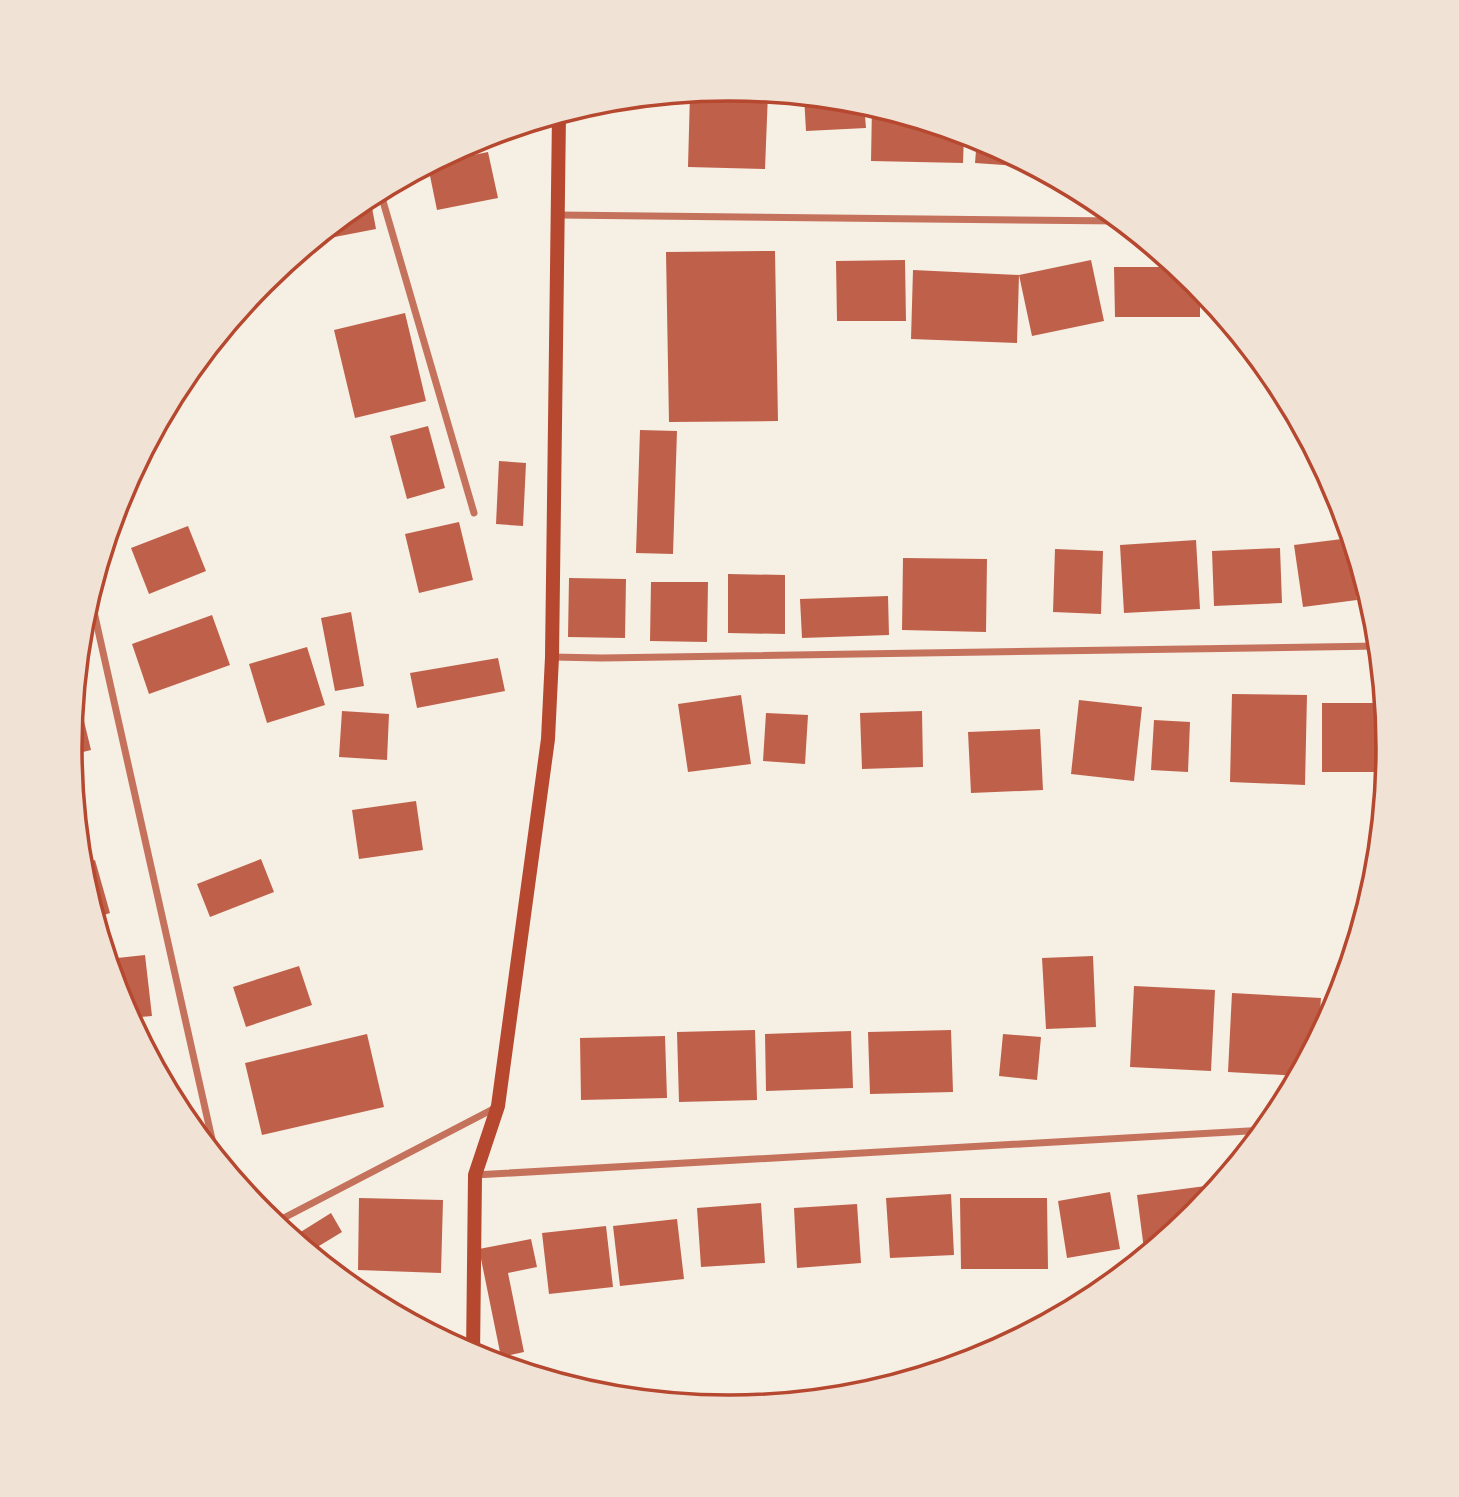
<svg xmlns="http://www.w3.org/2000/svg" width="1459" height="1497" viewBox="0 0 1459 1497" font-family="Helvetica,sans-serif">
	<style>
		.building { fill: #bf614a }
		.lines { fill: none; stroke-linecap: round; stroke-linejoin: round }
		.minor { stroke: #c5725c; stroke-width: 7 }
		.secondary { stroke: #b5482f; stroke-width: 14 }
		.rim { fill: none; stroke: #b5482f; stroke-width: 3.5 }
	</style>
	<rect width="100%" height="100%" fill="#f6efe4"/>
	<path class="building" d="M730 89 768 93 765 169 688 167 690 93Z
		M804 96 864 104 866 128 806 131Z
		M872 106 964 134 963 163 871 161Z
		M977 138 982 139 1034 167 975 163Z
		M488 152 498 198 437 210 428 166 433 163Z
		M370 197 376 229 314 241 363 200Z
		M775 251 778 421 669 422 666 252Z
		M905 260 906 321H837L836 261Z
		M1091 260 1104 321 1032 336 1019 275Z
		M1114 267H1177L1200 287V317H1115Z
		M913 270 1019 275 1017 343 911 339Z
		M405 313 426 401 355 418 334 330Z
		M428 426 445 488 407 499 390 436Z
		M640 430 677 431 673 554 636 553Z
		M499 461 526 463 523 526 496 524Z
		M459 522 473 580 419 593 405 534Z
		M188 526 206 571 149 594 131 548Z
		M1350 538 1357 600 1303 607 1294 545Z
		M1196 540 1200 609 1124 613 1120 545Z
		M1280 548 1282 603 1214 606 1212 551Z
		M1055 549 1103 551 1101 614 1053 612Z
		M903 558 987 559 986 632 902 630Z
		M728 574 785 575V634L728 633Z
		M569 578 626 579 625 638 568 637Z
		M651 582H708L707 642 650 641Z
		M888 596 889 635 802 638 800 599Z
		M351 612 364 686 335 691 321 618Z
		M212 615 230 665 149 694 132 644Z
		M307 647 325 705 267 723 249 664Z
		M498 658 505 691 417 708 410 673Z
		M76 688 91 750 71 755 70 748Z
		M1232 694 1307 695 1305 785 1230 782Z
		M741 695 751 764 688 772 678 704Z
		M1079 700 1142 707 1134 781 1071 774Z
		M1322 703H1385L1389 749 1387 772H1322Z
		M342 711 389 714 387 760 339 757Z
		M922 711 923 767 862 769 860 713Z
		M766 713 808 715 805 764 763 761Z
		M1154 720 1190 722 1188 772 1151 770Z
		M1040 729 1043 790 971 793 968 732Z
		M416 801 423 850 359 859 352 810Z
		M261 859 274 892 210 917 197 884Z
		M95 860 110 913 95 918 83 877 81 864Z
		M145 955 152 1016 129 1018 120 1001 108 959Z
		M1093 956 1096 1027 1046 1029 1042 958Z
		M299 966 312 1005 246 1027 233 987Z
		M1134 986 1215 990 1211 1071 1130 1067Z
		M1232 993 1321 998 1318 1039 1299 1076 1228 1072Z
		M755 1030 757 1100 679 1102 677 1032Z
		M951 1030 953 1092 870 1094 868 1032Z
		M851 1031 853 1088 766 1091 765 1034Z
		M144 1032 151 1057H150L138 1034Z
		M367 1034 384 1107 262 1135 245 1063Z
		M1003 1034 1041 1037 1037 1080 999 1076Z
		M665 1036 667 1098 581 1100 580 1038Z
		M1221 1184 1196 1215 1145 1257 1137 1195Z
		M1110 1192 1120 1249 1067 1258 1058 1201Z
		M951 1194 954 1255 890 1258 886 1198Z
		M359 1198 443 1200 441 1273 358 1270Z
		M960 1198H1047L1048 1269H961Z
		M761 1203 765 1263 701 1267 697 1208Z
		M857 1204 861 1263 797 1268 794 1208Z
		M331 1213 342 1232 309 1252 291 1238Z
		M677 1219 684 1279 620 1286 613 1226Z
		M606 1226 613 1287 549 1294 542 1233Z
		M531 1239 537 1267 508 1273 524 1352 501 1357 479 1249Z
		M991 1353 982 1358 949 1368 948 1358Z
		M518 1361 519 1371 498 1364Z"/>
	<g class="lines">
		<path class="minor" d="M380 191 474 513
			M558 215 1121 221
			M90 594 216 1157
			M552 657 602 658 1379 646
			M475 1175 1266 1130
			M274 1223 497 1107"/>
		<path class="secondary" d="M473 1356 475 1175 498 1106 548 739 552 657 559 114"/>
	</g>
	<path d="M0 0H1459V1497H0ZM82 748a647 647 0 1 1 1294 0a647 647 0 1 1-1294 0Z" fill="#f1e2d6" fill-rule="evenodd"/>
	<path class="rim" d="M82 748a647 647 0 1 1 1294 0a647 647 0 1 1-1294 0Z"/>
</svg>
